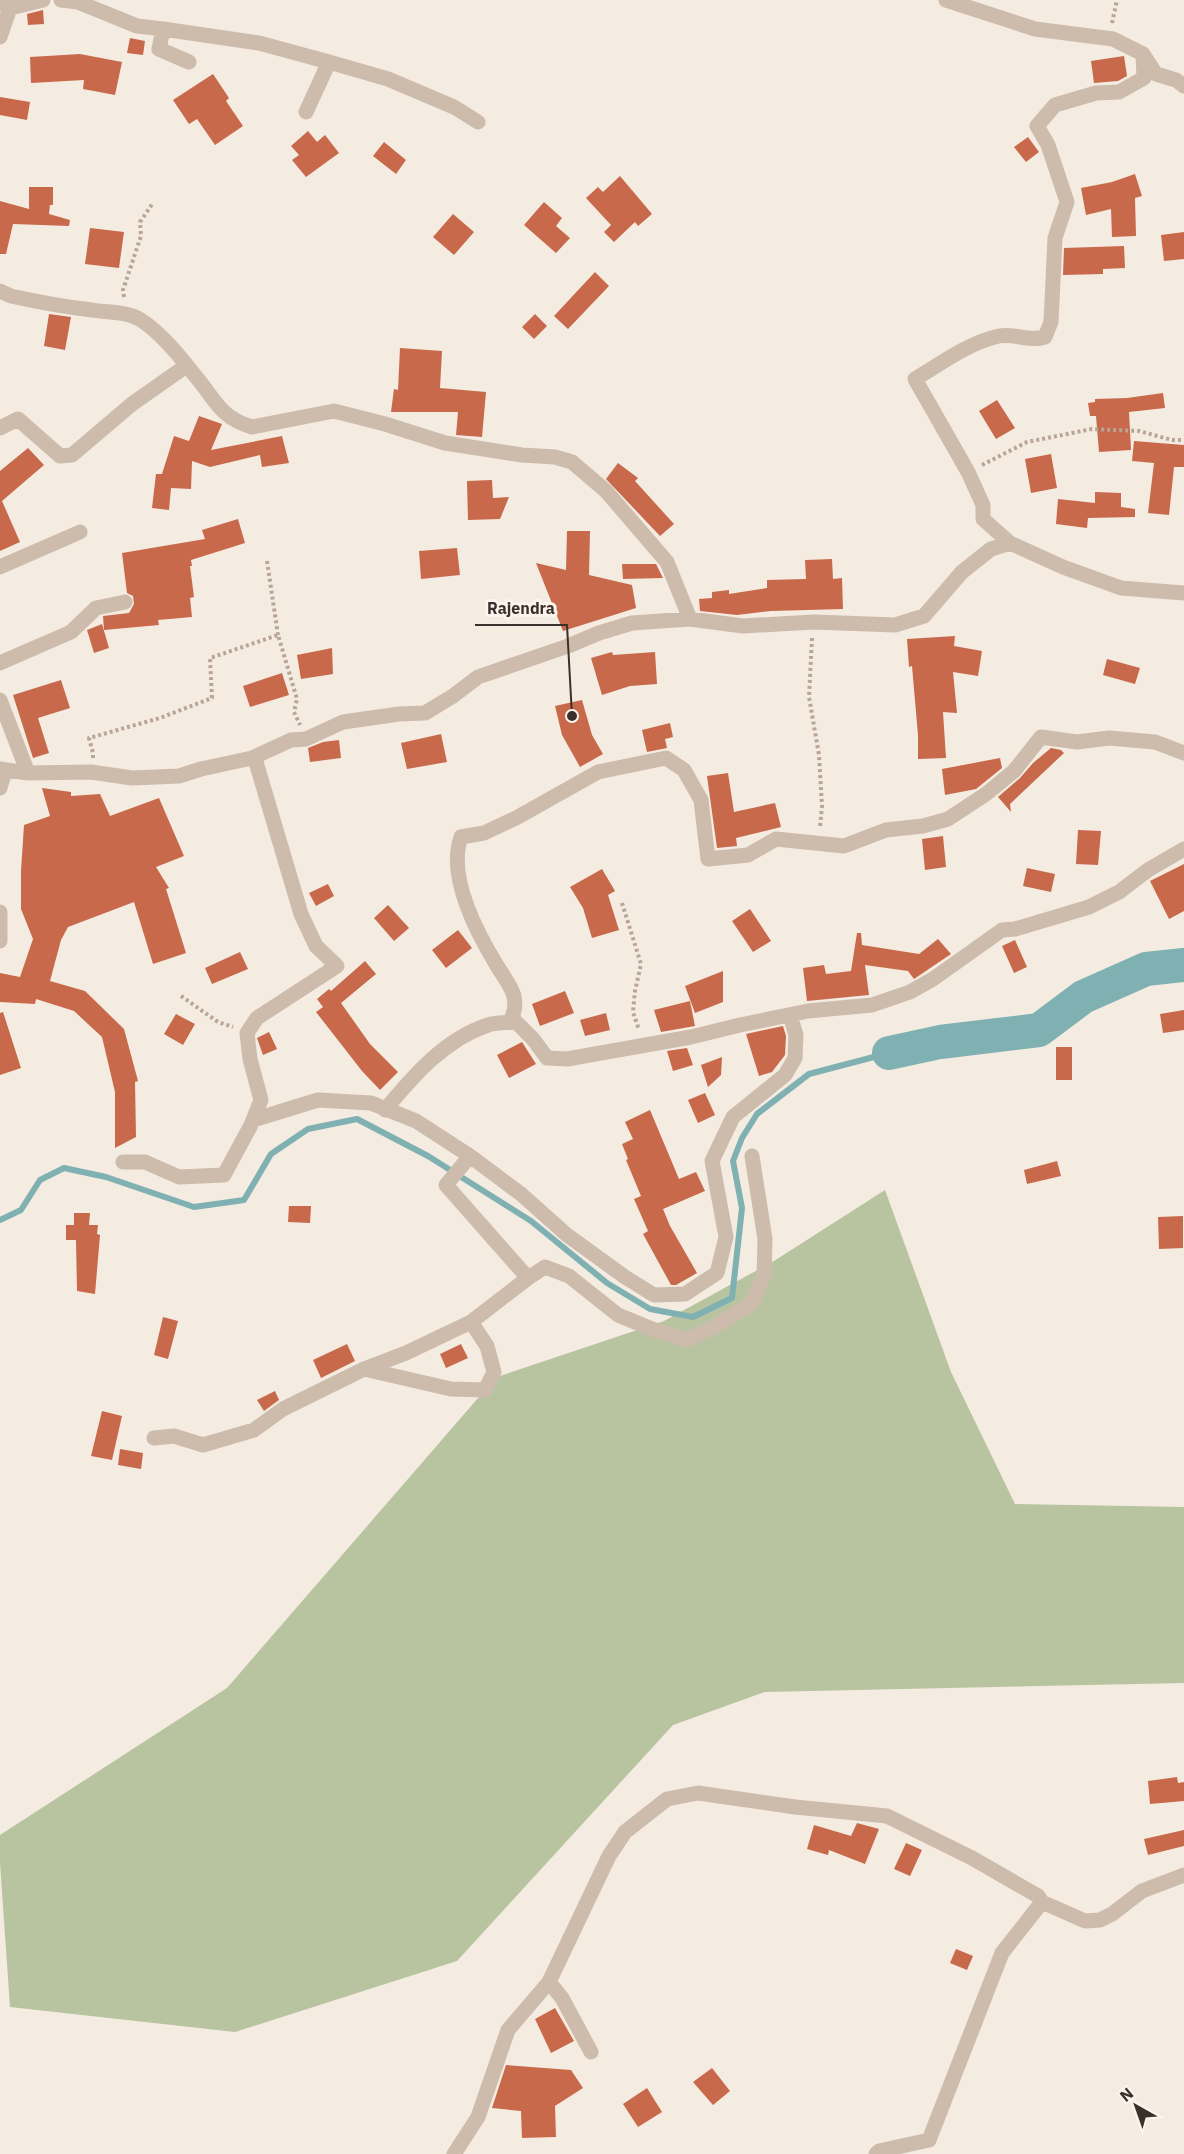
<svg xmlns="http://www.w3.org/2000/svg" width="1184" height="2154" viewBox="0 0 1184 2154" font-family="'IBM Plex Sans',sans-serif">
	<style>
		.green { fill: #b8c4a0 }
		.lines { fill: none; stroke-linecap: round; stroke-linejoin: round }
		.stream { stroke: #7fb0b2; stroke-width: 6 }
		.river { stroke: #7fb0b2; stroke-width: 34 }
		.building { fill: #c8694b }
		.path { stroke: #b9a596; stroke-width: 4; stroke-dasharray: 3 3; stroke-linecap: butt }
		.minor { stroke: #cdbbac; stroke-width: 15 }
		.leader { fill: none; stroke: #3b302b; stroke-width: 2 }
		.callout-dot { fill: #3b302b; stroke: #fbf5ee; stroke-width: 2 }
		.callout-label { font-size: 16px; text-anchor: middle; font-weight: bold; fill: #3b302b; stroke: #fbf5ee; stroke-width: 6; stroke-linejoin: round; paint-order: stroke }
	</style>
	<rect width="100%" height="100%" fill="#f4ebe1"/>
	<path class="green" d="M885 1190 951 1372 1015 1504 1184 1507V1683L765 1692 673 1725 457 1961 235 2032 10 2007 0 1863V1835L227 1688 485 1390 500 1376 664 1321 774 1261Z"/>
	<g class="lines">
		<path class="stream" d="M0 1220 21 1210 40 1180 64 1168 106 1177 194 1207 244 1200 271 1154 308 1129 357 1119 428 1156 531 1221 607 1283 650 1309 693 1317 732 1298 742 1208 733 1161 742 1138 757 1114 809 1074 889 1053"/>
		<path class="river" d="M889 1053 940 1042 1039 1030 1083 997 1146 969 1184 965"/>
	</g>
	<path class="building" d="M43 10 44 24 28 25 27 14Z
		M130 38 145 41 143 55 127 53Z
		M80 54 122 62 115 95 83 89 84 80 31 83 30 57Z
		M1124 56 1127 76 1118 81 1094 83 1091 61Z
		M213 74 229 98 226 101 243 126 215 145 197 119 189 124 173 100Z
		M0 97 30 102 27 120 0 115Z
		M308 131 317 142 325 135 339 153 306 177 292 160 299 155 291 146Z
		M1028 137 1039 152 1026 162 1014 147Z
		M384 142 406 160 396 174 373 156Z
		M1135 174 1142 196 1135 198 1136 236 1112 237 1111 209 1086 215 1081 188 1112 182Z
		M620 176 652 214 638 226 635 222 614 242 604 232 611 225 586 198 598 187 603 192Z
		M29 187H53V205H50L49 214 70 220 69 226 13 224 6 254H0V201L29 209Z
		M544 202 562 218 556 226 570 238 556 253 524 225Z
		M453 214 474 232 454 255 433 237Z
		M90 228 124 232 119 268 85 264Z
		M1184 232V259L1164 261 1161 235Z
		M1124 246 1125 268 1103 269V274L1063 275 1064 248Z
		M595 272 609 286 568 329 554 316Z
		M49 314 71 317 65 350 44 346Z
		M535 314 547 326 534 339 522 327Z
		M400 348 442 351 440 388 486 392 482 437 456 435 458 412H391L394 389 398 390Z
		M1163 393 1165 408 1129 412 1131 450 1099 452 1096 416H1090L1088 403 1095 402V399L1127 398Z
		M997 400 1015 428 996 439 979 411Z
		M199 416 222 424 211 450 282 436 289 463 262 467 260 455 210 467 192 461 191 489 171 488 169 510 152 508 156 474H162L174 436 189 441Z
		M1134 441 1184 445V467H1174L1169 515 1148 513 1154 463 1132 461Z
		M28 448 44 465 2 501 20 542 0 551V471Z
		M1051 454 1057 488 1031 493 1025 459Z
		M618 463 638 478 635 481 674 524 660 536 606 479Z
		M492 480 493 498 509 497 500 519 468 520 467 481Z
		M1095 492 1121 493V507L1135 509V517L1088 518 1087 528 1056 524 1058 499 1095 503Z
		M238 519 245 543 191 560 192 566H190L194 597 190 598 192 617 158 620 159 625 104 630 103 616 129 613 134 604 133 596 127 593 122 553 205 539 202 530Z
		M567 531H590L589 575 632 585 636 608 563 631 536 563 566 570Z
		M457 548 460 575 421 579 419 551Z
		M832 559 833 579 842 578 843 609 771 611 737 615 700 611 699 599 712 598V592L729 590V594L767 588V580L806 579 805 560Z
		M622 564H656L663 578 623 579Z
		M102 624 109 648 94 653 87 630Z
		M955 636 954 646 982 651 978 676 953 672 957 713 943 712 946 758 918 759V735L912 666 909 667 907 639Z
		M332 648 333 674 301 679 297 655Z
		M612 652 613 655 655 652 657 684 630 686 602 695 591 658Z
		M1107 659 1140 668 1135 684 1103 675Z
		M282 673 289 695 250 707 243 686Z
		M61 680 70 708 38 718 49 753 33 758 13 695Z
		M582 700 592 735 603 754 580 767 562 735 555 706Z
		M670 723 673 737 665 739 667 748 647 752 642 730Z
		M441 734 447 762 407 769 401 743Z
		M339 740 341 758 310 762 308 748 323 742Z
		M1051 748 1061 750 1064 753 1010 804 1011 812 998 797 1020 778 1033 763Z
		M1000 758 1002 768 976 789 945 795 942 769Z
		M728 773 734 812 775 803 781 827 736 838 737 846 717 848 707 776Z
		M42 788 71 792V796L100 794 110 816 159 798 184 856 156 867 169 888 166 889 186 953 153 964 134 902 68 927 61 940 50 981 85 991 124 1029 138 1081 135 1082 136 1137 115 1148V1092L102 1037 74 1011 36 999 35 1004 0 1002V973L20 977 33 939 21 909V871L24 825 50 816Z
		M1078 830 1101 831 1098 865 1076 864Z
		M943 836 946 867 925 870 922 839Z
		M1184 864V911L1169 919 1150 881Z
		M1027 868 1055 874 1051 892 1023 886Z
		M602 869 615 891 608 895 619 930 592 938 583 908 570 887Z
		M328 884 334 896 316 906 309 893Z
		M388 905 409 928 394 941 374 918Z
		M750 909 771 941 753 952 732 921Z
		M458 930 472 948 446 968 432 950Z
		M857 933H861L862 945 919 954 938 939 951 954 914 979 908 971 865 965 869 995 807 1001 803 968 824 965 826 974 851 971Z
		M1015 940 1027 967 1014 973 1002 946Z
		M240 952 248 969 212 984 205 968Z
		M365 961 376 974 341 1003 370 1044 398 1072 380 1090 362 1071 316 1012 323 1007 317 999 329 989 331 991Z
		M723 971V1002L695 1013 685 986Z
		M565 991 574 1013 540 1026 532 1004Z
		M690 1001 695 1026 661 1032 654 1010Z
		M1184 1010V1030L1163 1033 1160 1014Z
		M3 1012 21 1068 0 1075V1013Z
		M606 1013 610 1030 585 1036 580 1020Z
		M176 1014 195 1024 183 1045 164 1034Z
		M783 1026 786 1036 785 1055 772 1072 759 1076 746 1034Z
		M269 1032 277 1049 263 1055 257 1038Z
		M522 1042 536 1064 509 1078 497 1055Z
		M1056 1047H1072V1080H1056Z
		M687 1048 693 1065 673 1071 667 1051Z
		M722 1057 721 1075 708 1087 701 1065Z
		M705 1093 715 1115 698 1123 688 1100Z
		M650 1110 679 1179 696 1172 705 1191 663 1209 670 1226 697 1273 676 1285H671L643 1234 648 1231 634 1199 641 1196 626 1160 628 1159 622 1144 633 1139 625 1122Z
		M1057 1161 1061 1176 1027 1184 1024 1170Z
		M289 1206H311L310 1223 288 1222Z
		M74 1213H90L89 1225H98L97 1234 100 1235 95 1294 77 1291 76 1240H66V1225H74Z
		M1183 1216V1248L1159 1249 1158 1217Z
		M163 1317 178 1321 168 1359 154 1355Z
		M347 1344 355 1361 321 1378 313 1360Z
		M461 1344 468 1358 446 1368 440 1354Z
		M275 1391 279 1400 264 1411 257 1400Z
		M102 1411 122 1416 112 1460 91 1456Z
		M120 1449 143 1453 141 1469 118 1465Z
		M1177 1777 1178 1783 1184 1782V1801L1150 1804 1148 1781Z
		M857 1823 879 1829 865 1864 829 1850 828 1855 807 1849 814 1825 851 1836Z
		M1184 1830V1846L1148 1855 1144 1839Z
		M906 1843 922 1850 910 1876 894 1869Z
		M956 1949 973 1956 967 1970 950 1963Z
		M555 2008 574 2041 551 2053 535 2019Z
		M506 2065 571 2070 583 2088 555 2106 556 2137 522 2138 521 2111 492 2108Z
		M712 2068 730 2091 713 2105 693 2082Z
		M647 2088 662 2112 638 2127 623 2104Z"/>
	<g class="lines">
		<path class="path" d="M1112 23 1117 0
			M124 297 123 290 141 236 140 222 153 203
			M982 465 1027 442 1092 429 1139 431 1172 440H1184
			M267 561 278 635
			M812 638 809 697 819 755 822 806 820 827
			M93 758V753L89 738 160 718 212 698 210 658 278 635 297 699 294 712 300 725
			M622 903 641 964 635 991 633 1012 639 1030
			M181 996 218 1022 233 1027"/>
		<path class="minor" d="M61 0 78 2 137 26 163 29 159 49 189 62
			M946 0 1035 29 1113 39 1143 54 1156 74 1176 80 1184 86
			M0 3 10 8 43 0
			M163 29 259 43 329 62 388 79 454 107 478 122
			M0 37 10 8
			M1143 54 1144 78 1119 92 1096 93 1055 105 1037 126 1048 145 1067 202 1055 238 1051 322 1045 337C1028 342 1014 333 999 336 970 342 940 364 915 379L968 472 983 505V519L1010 543 1063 567 1121 588 1184 593
			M306 112 329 62
			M0 291 11 296C38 302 65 307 92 310 108 313 127 311 141 320 165 336 183 361 201 383 218 405 223 418 252 427L334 411 385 424 445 443 522 455 555 457 572 462 606 491 667 562 690 619
			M0 428 18 419 60 456 72 455 132 404 186 366
			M0 567 80 532
			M0 663 71 632 96 608 125 602
			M0 700 28 773
			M0 769 28 773 91 772 132 778 179 776 201 769 252 758 291 740 306 739 343 722 399 714 425 713 453 696 478 677 568 646 599 633 632 623 690 619 743 626 814 622 895 625 924 616 962 572 991 549 1010 543
			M0 788 5 770
			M0 912V941
			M510 1022C514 1013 516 1007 514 996 511 985 501 973 496 964 476 931 447 876 461 837L484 833 516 818 598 772 666 758 684 770 701 800 708 859 748 855 776 839 844 846 886 830 923 826 948 819 986 794 1014 771 1041 737 1077 742 1109 738 1155 742 1184 753
			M385 1110C413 1076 445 1039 488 1025 497 1022 507 1023 516 1022L533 1039 547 1058 567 1059 691 1037 740 1025 808 1011 872 1005 910 992 933 979 1002 930 1015 929 1089 907 1119 892 1148 870 1184 849
			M253 1120 318 1100 371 1103 416 1121 470 1156 521 1194 567 1235 625 1277 654 1295 685 1294 717 1273 726 1237 712 1161 733 1117 785 1075 795 1058 796 1035 790 1015
			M123 1162H145L179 1177 224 1175 251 1125 261 1100 250 1059 247 1033 257 1018 337 966 316 946 301 914 256 762 252 758
			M528 1278 545 1267 569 1276 618 1315 652 1329 687 1340 718 1325 752 1303 764 1276 765 1239 752 1156
			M364 1369 451 1389 485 1390 494 1372 487 1346 471 1322
			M154 1438 174 1436 203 1445 254 1430 283 1409 364 1369 406 1353 471 1322 528 1278 446 1185 470 1156
			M549 1982 562 1998 591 2052
			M454 2154 478 2117 508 2030 549 1982 609 1856 625 1832 667 1799 698 1793 795 1807 887 1816 972 1858 1038 1896 1042 1902 1085 1921 1100 1920 1112 1914 1142 1891 1184 1875
			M876 2154 879 2151 929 2140 1002 1953 1042 1902"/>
	</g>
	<path class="leader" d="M572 716L567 625H475"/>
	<circle class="callout-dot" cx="572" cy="716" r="6"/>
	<g class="callout-label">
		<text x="521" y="614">Rajendra</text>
	</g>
	<g transform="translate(1136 2106) rotate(320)" stroke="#fbf5ee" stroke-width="4.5" paint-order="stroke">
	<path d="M0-4.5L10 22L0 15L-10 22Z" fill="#3b302b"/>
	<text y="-9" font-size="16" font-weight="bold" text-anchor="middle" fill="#3b302b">N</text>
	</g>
</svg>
